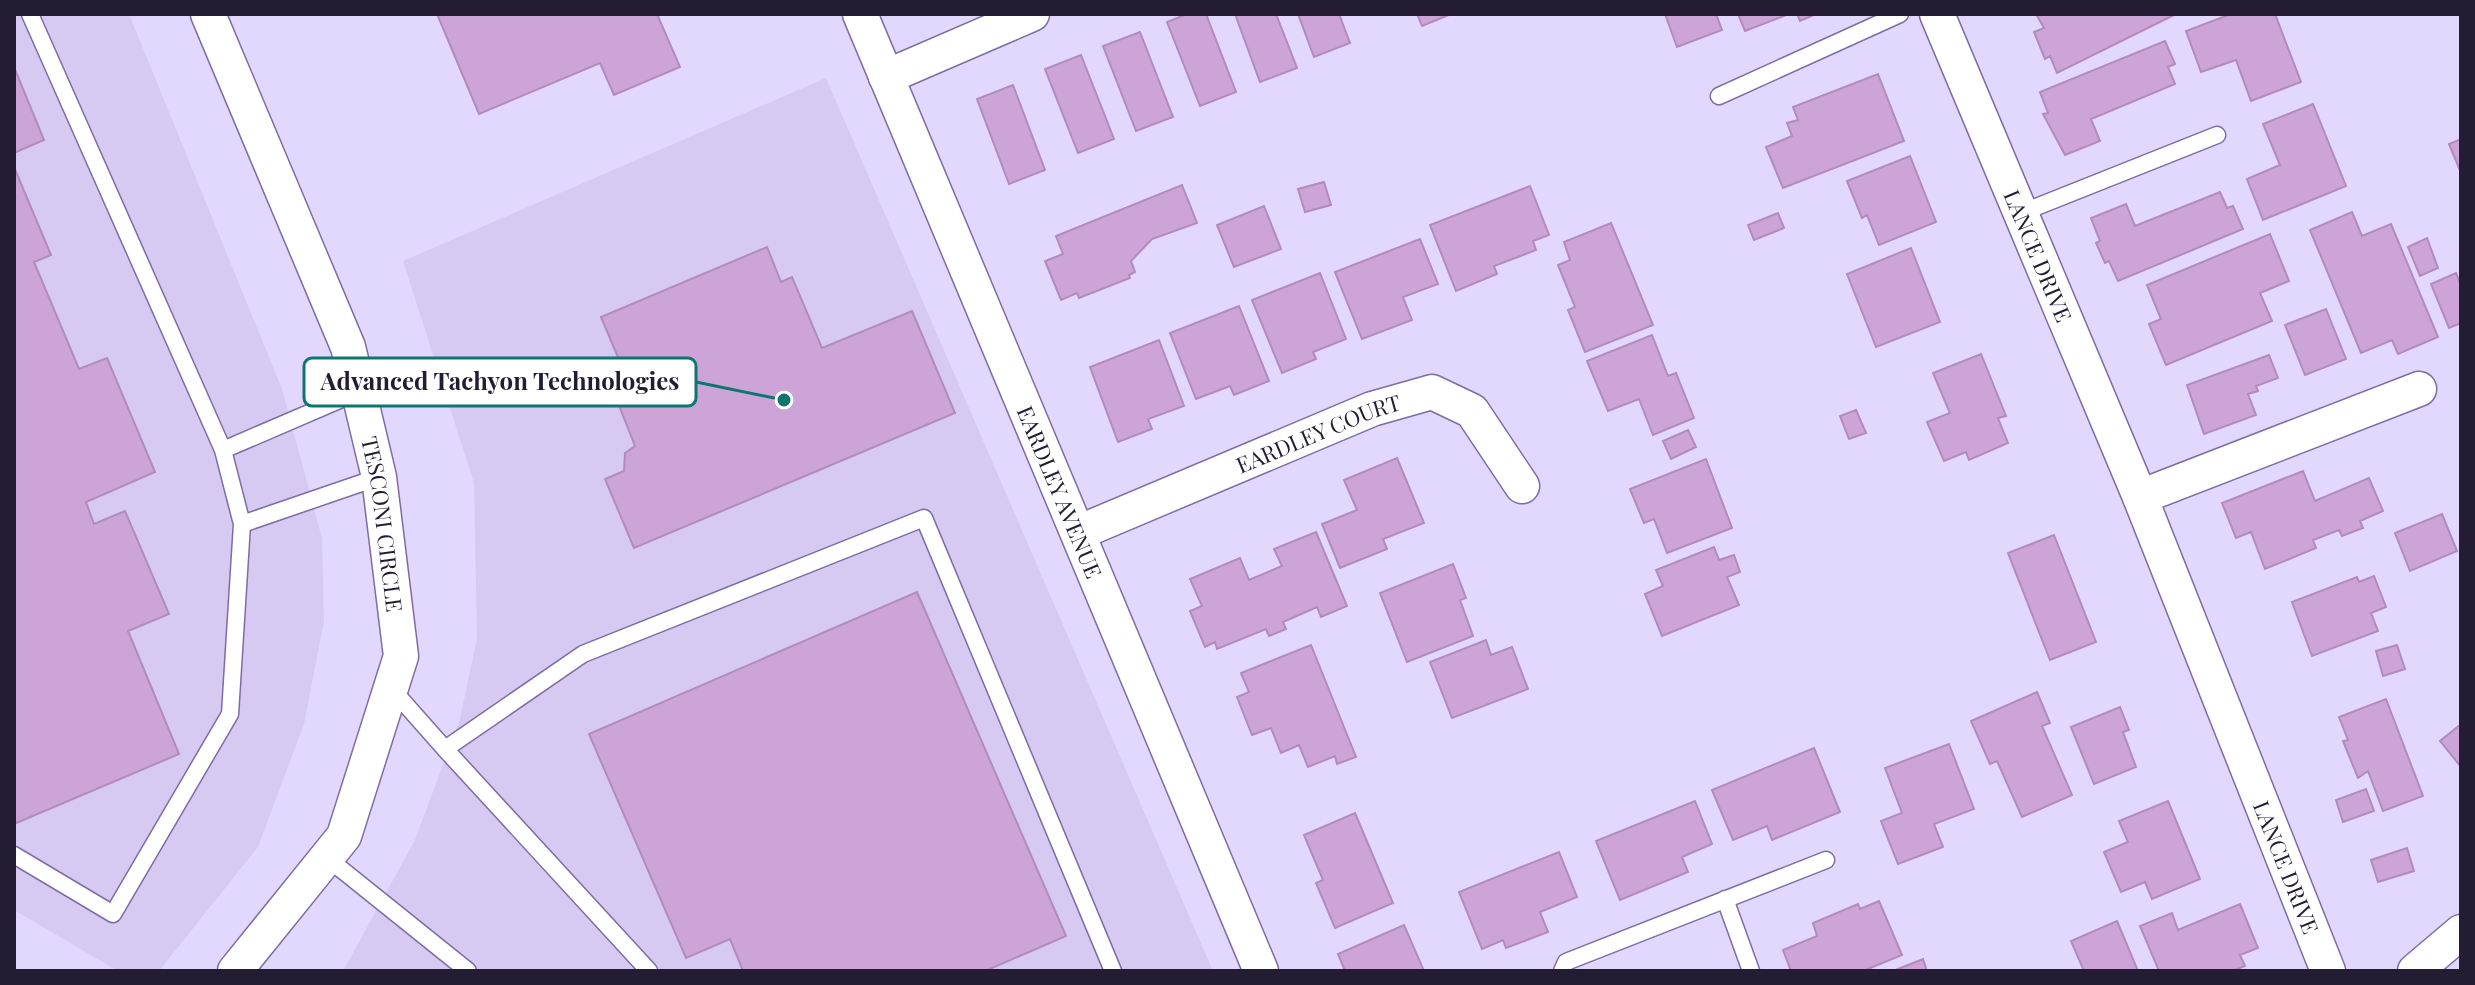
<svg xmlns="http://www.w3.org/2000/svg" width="2475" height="985" viewBox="0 0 2475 985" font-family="'Playfair Display',serif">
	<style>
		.built { fill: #d6caf3 }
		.building { fill: #cca4d8; stroke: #b28bbe; stroke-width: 2 }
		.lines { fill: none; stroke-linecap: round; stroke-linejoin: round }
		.service-casing { stroke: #7e6ca3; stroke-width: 19 }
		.minor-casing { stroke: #7e6ca3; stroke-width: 37 }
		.service { stroke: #fff; stroke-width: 16 }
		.minor { stroke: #fff; stroke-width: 34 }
		.labels { text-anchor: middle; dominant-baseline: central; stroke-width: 8; stroke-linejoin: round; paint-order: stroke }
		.street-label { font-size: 22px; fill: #231c32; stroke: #fff }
		.leader { fill: none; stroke: #0f766e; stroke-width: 3 }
		.callout-dot { fill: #0f766e; stroke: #fff; stroke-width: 3 }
		.callout { fill: #fff; stroke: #0f766e; stroke-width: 3 }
		.callout-label { font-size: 24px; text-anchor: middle; font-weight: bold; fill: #231c32 }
	</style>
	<rect width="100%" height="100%" fill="#e2d7fc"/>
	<path class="built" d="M14 14H129L282 389 322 538 324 621 304 724 258 847 159 971H118L14 910Z
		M826 78 1213 971H343L415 840 460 719 477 638 474 483 403 261Z"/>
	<path class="building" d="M437 14H657L680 67 614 95 600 63 479 114Z
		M1187 14H1206L1236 92 1200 106 1167 22Z
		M1235 14H1276L1297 68 1260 82Z
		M1298 14H1339L1350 43 1314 57Z
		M1417 14H1451L1422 26Z
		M1665 14H1716L1722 30 1677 47Z
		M1738 14H1789L1745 31Z
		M1797 14H1816L1800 21Z
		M2176 14 2057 73 2050 56 2045 59 2034 32 2044 28 2036 14Z
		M2231 14H2275L2301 82 2251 101 2236 60 2201 72 2186 31Z
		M1140 32 1173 117 1136 131 1103 46Z
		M2165 41 2175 64 2168 67 2175 84 2091 119 2100 141 2065 155 2043 114 2048 113 2040 92Z
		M1081 55 1114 139 1078 153 1045 69Z
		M14 67 44 140 14 153Z
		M1878 74 1904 141 1783 188 1766 147 1792 136 1787 123 1798 120 1793 107Z
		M1013 85 1045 170 1009 184 977 99Z
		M2313 104 2346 186 2263 220 2247 179 2280 165 2263 124Z
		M2461 139V173L2449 144Z
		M1910 156 1936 222 1879 245 1867 215 1862 218 1847 181Z
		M14 167 51 255 34 262 79 369 107 358 155 472 86 502 94 524 125 511 169 614 128 631 179 754 14 824Z
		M1324 182 1331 205 1305 212 1298 189Z
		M1182 185 1197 223 1152 239 1131 261 1135 272 1129 275 1130 278 1079 298 1077 293 1061 300 1045 261 1063 254 1056 236Z
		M1530 186 1549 235 1533 241 1536 250 1494 266 1497 274 1456 291 1430 225Z
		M2220 192 2227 208 2233 206 2243 229 2118 281 2109 261 2105 263 2096 243 2100 241 2091 218 2126 204 2135 226Z
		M1264 206 1281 249 1234 267 1217 225Z
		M2352 212 2362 236 2391 224 2438 337 2398 354 2392 340 2361 353 2310 230Z
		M1778 213 1784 228 1754 240 1748 225Z
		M1611 223 1653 325 1585 352 1568 310 1575 307 1558 265 1570 260 1564 242Z
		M2270 234 2289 281 2260 293 2272 321 2166 365 2149 324 2161 319 2147 285Z
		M2427 238 2438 268 2420 276 2408 247Z
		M1420 239 1438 284 1403 297 1412 320 1362 339 1335 272Z
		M767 247 781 282 792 277 822 348 912 311 955 413 634 548 605 479 624 471 625 453 635 446 618 403 621 392 630 386 601 317Z
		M1911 248 1940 322 1876 347 1847 274Z
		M1320 273 1346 339 1313 352 1316 359 1282 373 1252 300Z
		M2456 273 2461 285V323L2449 328 2431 284Z
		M1239 306 1269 381 1234 395 1230 386 1196 399 1170 333Z
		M2326 309 2346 359 2305 375 2285 325Z
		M1652 335 1668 376 1676 373 1694 418 1653 435 1639 399 1608 411 1587 361Z
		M1159 340 1184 406 1148 419 1152 429 1118 442 1090 367Z
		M1981 354 2006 416 1998 418 2008 443 1969 460 1966 452 1944 461 1927 422 1950 413 1933 373Z
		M2269 355 2278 378 2256 386 2258 391 2248 394 2256 415 2204 434 2187 385Z
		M1856 410 1866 433 1849 439 1840 416Z
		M1688 430 1696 447 1671 459 1663 441Z
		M1397 458 1424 523 1383 539 1387 549 1340 568 1322 524 1357 510 1344 480Z
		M1706 459 1732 528 1667 553 1654 519 1644 523 1630 489Z
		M2303 471 2315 501 2369 478 2383 511 2360 521 2363 528 2342 536 2339 530 2313 540 2316 548 2265 569 2251 532 2236 538 2222 503Z
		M2442 514 2457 551 2410 571 2395 533Z
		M1316 532 1347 606 1321 617 1317 607 1283 622 1286 629 1269 636 1266 629 1217 649 1215 642 1205 647 1190 611 1202 606 1190 579 1240 558 1249 580 1282 566 1274 549Z
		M2054 535 2096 642 2050 660 2008 553Z
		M1714 547 1719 560 1734 555 1740 572 1727 577 1739 605 1662 636 1645 594 1663 586 1656 570Z
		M1453 564 1466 598 1460 600 1473 636 1407 662 1380 593Z
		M2374 576 2386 607 2371 613 2378 631 2312 656 2292 602 2357 577 2359 582Z
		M917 592 1066 936 985 971H743L730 939 686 958 589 734Z
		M1486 640 1491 655 1512 647 1528 689 1452 718 1430 662Z
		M1311 645 1356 757 1337 764 1335 756 1308 767 1299 745 1281 753 1271 728 1252 735 1237 697 1249 692 1241 673Z
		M2397 645 2405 669 2383 676 2376 651Z
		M2037 692 2050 723 2042 726 2072 795 2022 817 1997 761 1990 764 1971 721Z
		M2386 699 2423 796 2383 811 2368 771 2358 778 2343 741 2348 740 2339 717Z
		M2120 707 2129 730 2123 732 2136 767 2094 784 2071 727Z
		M2461 724V767L2440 741Z
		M1949 744 1974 809 1934 824 1943 847 1898 864 1881 821 1902 813 1885 768Z
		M1814 748 1840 812 1772 840 1767 826 1733 840 1712 790Z
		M2366 789 2374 811 2343 822 2336 800Z
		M1695 801 1712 844 1682 857 1688 872 1620 900 1596 841Z
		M2168 801 2200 879 2152 899 2145 882 2121 892 2104 852 2128 842 2119 821Z
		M1355 813 1393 903 1335 928 1316 883 1323 880 1304 835Z
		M2407 848 2414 871 2378 882 2371 860Z
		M1559 852 1577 897 1540 912 1548 932 1506 948 1503 940 1482 949 1459 892Z
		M1879 901 1902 955 1863 971H1791L1783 950 1817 936 1813 923 1858 904 1860 909Z
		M2240 904 2258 948 2240 955 2245 966 2232 971H2159L2140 926 2172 913 2178 930Z
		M2117 921 2138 971H2084L2071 941Z
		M1404 925 1424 971H1345L1338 954Z
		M1923 959 1927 971H1893Z"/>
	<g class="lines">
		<g class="service-casing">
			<path id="service" d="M30 14 223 450 358 392
				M1719 96 1900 14
				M2021 213 2217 135
				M223 450 242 524 379 477
				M391 688 445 749 583 654 924 518 1113 971
				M445 749 649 971
				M14 855 113 914 230 714 242 524
				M326 857 468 971
				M1725 899 1751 971
				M1562 971 1566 962 1826 860"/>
		</g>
		<g class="minor-casing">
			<g id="minor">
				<path id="s1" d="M208 14 348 347 379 477 401 656 344 836 235 971"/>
				<path id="s2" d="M860 14 1261 971"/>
				<path id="s3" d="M1937 14 2140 497 2328 971"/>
				<path d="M886 77 1032 14"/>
				<path d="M2140 497 2419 389"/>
				<path id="s4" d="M1080 532 1372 409 1432 392 1472 411 1522 486"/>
				<path d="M2415 971 2461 932"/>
			</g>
		</g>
		<use href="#service" class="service"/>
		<use href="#minor" class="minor"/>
	</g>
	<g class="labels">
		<g class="street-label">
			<text stroke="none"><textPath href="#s3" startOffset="262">LANCE DRIVE</textPath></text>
			<text stroke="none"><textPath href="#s4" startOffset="258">EARDLEY COURT</textPath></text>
			<text stroke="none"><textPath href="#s2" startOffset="518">EARDLEY AVENUE</textPath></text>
			<text stroke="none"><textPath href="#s1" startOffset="542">TESCONI CIRCLE</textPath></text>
			<text stroke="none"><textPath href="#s3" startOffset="922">LANCE DRIVE</textPath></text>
		</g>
	</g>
	<path class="leader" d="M784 400L696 382"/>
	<circle class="callout-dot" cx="784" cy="400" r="8"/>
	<rect class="callout" x="304" y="358" width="392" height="48" rx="8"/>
	<g class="callout-label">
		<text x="500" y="390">Advanced Tachyon Technologies</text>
	</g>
	<rect width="2475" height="985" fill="none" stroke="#231c32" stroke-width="32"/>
</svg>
